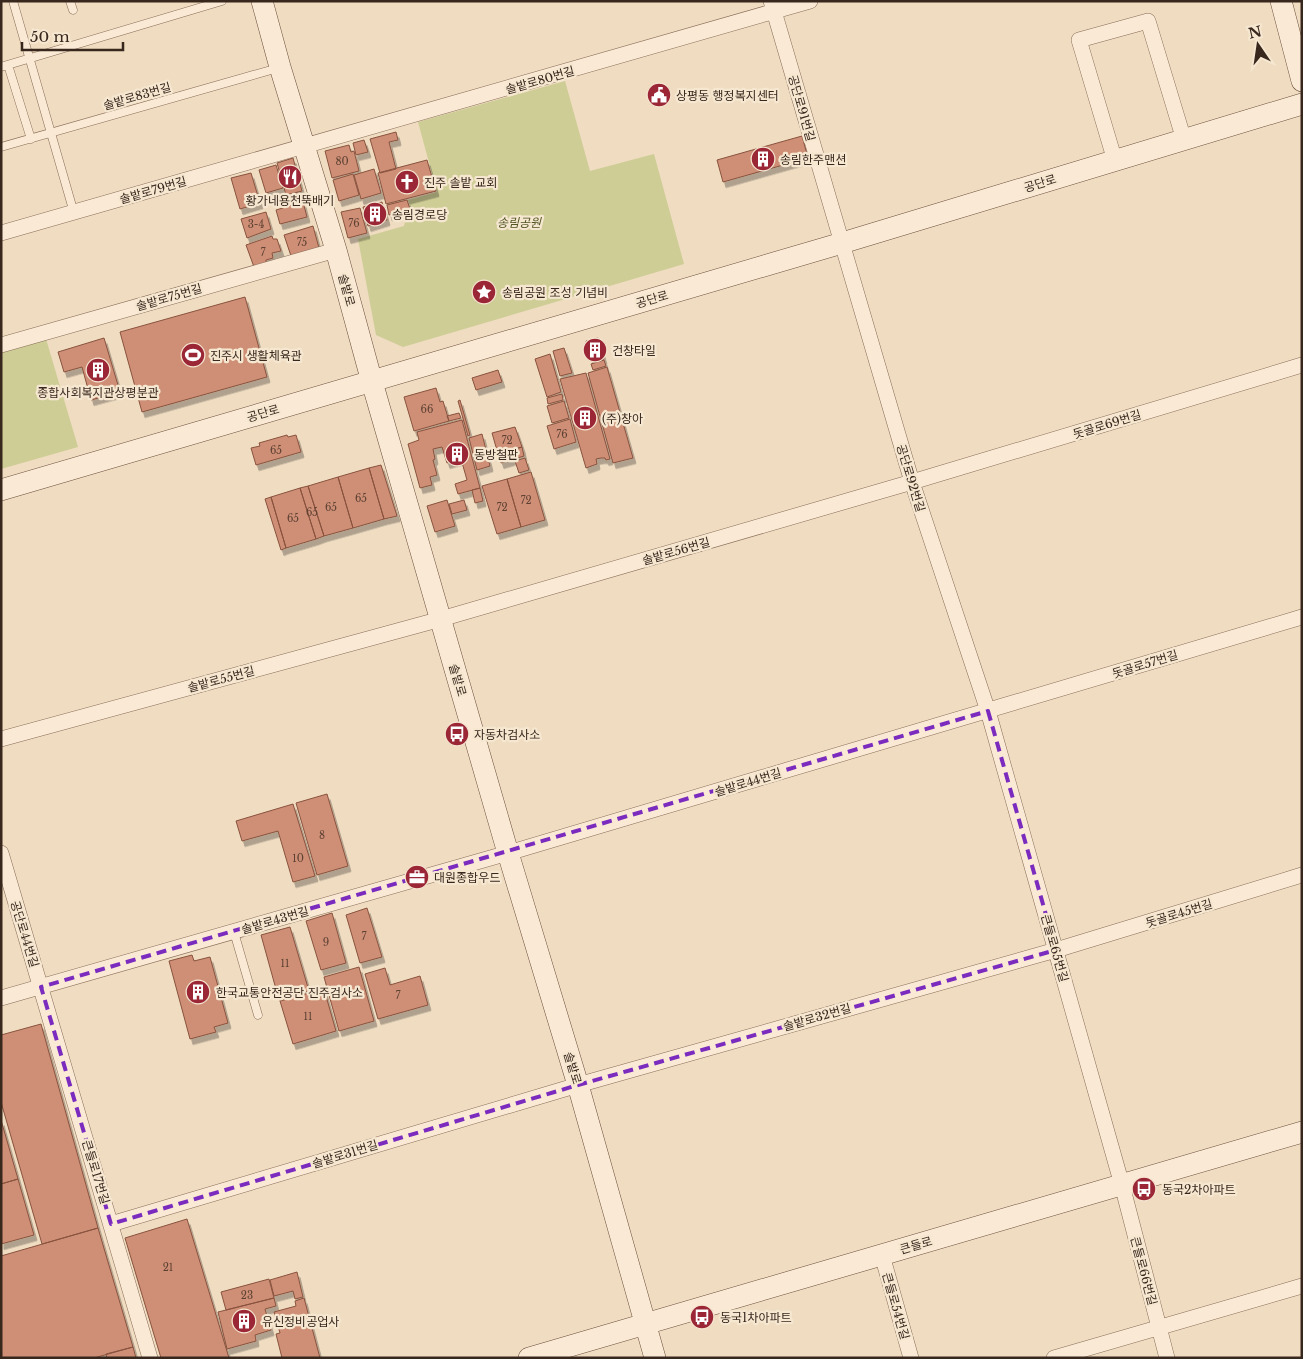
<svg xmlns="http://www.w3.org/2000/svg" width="1303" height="1359" viewBox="0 0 1303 1359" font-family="'Libre Baskerville','Noto Sans KR',serif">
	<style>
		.green { fill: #cecd95 }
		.building { fill: #ce8f76; stroke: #89523d; filter: url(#shadow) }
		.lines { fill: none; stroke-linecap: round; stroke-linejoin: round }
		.lane-casing { stroke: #896c58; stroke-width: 9 }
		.street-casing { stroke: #896c58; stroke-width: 16 }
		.secondary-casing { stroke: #6b4d3b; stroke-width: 22 }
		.lane { stroke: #faead5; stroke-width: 8 }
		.street { stroke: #faead5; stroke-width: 15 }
		.secondary { stroke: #faead5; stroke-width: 21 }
		.marked { fill: none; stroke: #7b2cbf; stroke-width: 4; stroke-dasharray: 10 6; stroke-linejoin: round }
		.labels { text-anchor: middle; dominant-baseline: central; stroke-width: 4.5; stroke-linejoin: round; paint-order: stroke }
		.number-label { font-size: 10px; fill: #5e4133 }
		.street-label { font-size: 12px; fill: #38271d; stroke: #f6e7d1 }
		.poi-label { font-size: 12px; fill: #38271d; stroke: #f6e7d1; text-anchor: start }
		.park-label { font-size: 12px; font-style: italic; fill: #4f5523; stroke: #f6e7d1 }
	</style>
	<defs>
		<filter id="shadow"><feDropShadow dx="3" dy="5.5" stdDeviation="0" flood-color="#0004"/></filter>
	</defs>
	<rect width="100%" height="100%" fill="#efdcc1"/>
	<path class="green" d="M565 81 590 171 654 154 684 264 403 347 376 335 358 239 404 226 406 217 411 210 408 200 437 192 418 122Z
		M46 339 78 447 1 469V352Z"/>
	<path class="building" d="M396 132 398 140 389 142 396 169 380 173 370 139Z
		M802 136 808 158 723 182 717 160Z
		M364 140 368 152 356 155 353 143Z
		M349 145 351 152 354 151 359 171 332 178 325 151Z
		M293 158 302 191 286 195 277 163Z
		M427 160 436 191 386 204 378 173Z
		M276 165 283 188 266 193 259 170Z
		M374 169 381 193 361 199 354 175Z
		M251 173 260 203 240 209 231 178Z
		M353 174 359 195 339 201 333 180Z
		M407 200 410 209 389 215 387 205Z
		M303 202 307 217 280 224 276 210Z
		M382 202 387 220 368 226 363 207Z
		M360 208 367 233 348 238 341 212Z
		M266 212 271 229 247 238 241 219Z
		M313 226 319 248 291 256 284 235Z
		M272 236 273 239H277L281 251 272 253 273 258 266 260V263L254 267 246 245Z
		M245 297 267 377 142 412 120 332Z
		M104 338 120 392 91 400 82 367 64 372 58 352Z
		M598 338 604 359 592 362 586 341Z
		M564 348 572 373 560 376 553 351Z
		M550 354 561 392 547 397 535 359Z
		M604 360 606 366 593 370 591 364Z
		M607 367 633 458 613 463 588 373Z
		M498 370 502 382 476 390 472 378Z
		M586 373 610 459 606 460 605 458H601L596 459 597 464 586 468 560 379Z
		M436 388 440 402 443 401 449 421 414 431 404 397Z
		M562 394 563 400 548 404 547 398Z
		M460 400 470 435 468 436 458 401Z
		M564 401 569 418 552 423 547 406Z
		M459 413 461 418 449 421 447 416Z
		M570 419 576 442 554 449 547 426Z
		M462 420 480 488 458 494 455 484 467 480 461 459 447 463 442 447 433 449 435 459 433 460 437 475 430 477 432 485 420 488 408 444 419 440 417 432Z
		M515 427 522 447 498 454 492 433Z
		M482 434 490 466 477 470 469 438Z
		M287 435 288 437 296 435 301 452 256 465 251 448 260 446 259 443Z
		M522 447 524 456 501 463 498 454Z
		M525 458 529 470 519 473 515 461Z
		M381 465 397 516 384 519 369 468Z
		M369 468 384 519 353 528 338 477Z
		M531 472 545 520 521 527 507 479Z
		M338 477 353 528 324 536 308 486Z
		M507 479 521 527 497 534 482 486Z
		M308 486 324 536 316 539 300 488Z
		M300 488 316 539 286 548 271 497Z
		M480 488 483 501 475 503 472 490Z
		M271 497 286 548 281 550 265 499Z
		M447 500 455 526 435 532 427 506Z
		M464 500 467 510 452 514 449 504Z
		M327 794 348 866 317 875 296 803Z
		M293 804 315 876 293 882 278 831 242 841 236 821Z
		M367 908 382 957 360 963 346 915Z
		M332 913 346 963 321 970 306 921Z
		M290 927 309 991 279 1000 261 935Z
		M192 955 194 961 210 957 228 1023 214 1027 216 1032 190 1039 169 961Z
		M359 967 374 1021 339 1031 324 977Z
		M385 968 390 985 420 976 428 1005 378 1019 365 974Z
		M324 989 336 1031 293 1044 280 1001Z
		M41 1024 98 1228 42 1244 1 1102V1035Z
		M1 1120 18 1179 1 1184Z
		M18 1179 34 1235 1 1244V1184Z
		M187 1219 229 1358H161L125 1238Z
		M98 1228 133 1347 94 1358H1V1256Z
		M297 1272 303 1297 295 1299 293 1291 274 1296 270 1280Z
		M269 1279 274 1298 226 1310 221 1292Z
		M274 1298 276 1306 265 1309 271 1330 255 1335 256 1341 227 1349 218 1312Z
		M304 1298 320 1358H282L276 1334 280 1333 274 1312 296 1306 295 1301Z
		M133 1347 136 1358H107L106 1354Z"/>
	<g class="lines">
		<g class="lane-casing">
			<path id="lane" d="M13 1 74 213
				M70 1 73 10
				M8 65 31 139
				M1 67 222 1
				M1 147 278 68
				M234 932 258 1015"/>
		</g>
		<g class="street-casing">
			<path id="street" d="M771 1 912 482 988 711 1122 1185 1167 1358
				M1115 161 1079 40 1148 21 1184 140
				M1 233 810 1
				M1 345 336 250
				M1 739 441 619 912 482 1302 365
				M1 853 150 1358
				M1 998 508 853 1302 617
				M111 1224 578 1085 1056 950 1302 875
				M882 1255 911 1358
				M1054 1358 1302 1286"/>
		</g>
		<g class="secondary-casing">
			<path id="secondary" d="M262 1 280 67 336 250 372 382 508 853 578 1085 655 1358
				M1281 1 1302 81
				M1 490 842 243 1302 104
				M529 1358 1302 1132"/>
		</g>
		<use href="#lane" class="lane"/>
		<use href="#street" class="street"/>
		<use href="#secondary" class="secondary"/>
	</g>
	<path class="marked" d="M988 711 1056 950 578 1085 111 1224 41 987Z"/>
	<defs>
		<g id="civic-disc" transform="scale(1.25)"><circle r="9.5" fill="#9a2636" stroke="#f6e7d1"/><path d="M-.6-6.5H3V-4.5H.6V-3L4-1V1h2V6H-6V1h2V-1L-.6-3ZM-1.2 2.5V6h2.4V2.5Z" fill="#fff"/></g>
		<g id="building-disc" transform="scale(1.25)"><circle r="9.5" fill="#9a2636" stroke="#f6e7d1"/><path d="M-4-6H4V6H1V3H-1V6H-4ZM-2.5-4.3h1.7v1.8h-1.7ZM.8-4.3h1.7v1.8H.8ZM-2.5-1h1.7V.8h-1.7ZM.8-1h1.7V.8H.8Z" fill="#fff"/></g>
		<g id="restaurant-disc" transform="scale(1.25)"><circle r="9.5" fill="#9a2636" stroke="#f6e7d1"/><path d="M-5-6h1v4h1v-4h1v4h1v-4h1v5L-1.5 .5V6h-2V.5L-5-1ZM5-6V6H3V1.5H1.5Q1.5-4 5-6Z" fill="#fff"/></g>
		<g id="church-disc" transform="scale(1.25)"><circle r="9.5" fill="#9a2636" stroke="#f6e7d1"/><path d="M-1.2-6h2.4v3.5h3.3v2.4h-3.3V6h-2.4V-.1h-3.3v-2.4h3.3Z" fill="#fff"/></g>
		<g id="sight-disc" transform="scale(1.25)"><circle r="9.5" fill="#9a2636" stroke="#f6e7d1"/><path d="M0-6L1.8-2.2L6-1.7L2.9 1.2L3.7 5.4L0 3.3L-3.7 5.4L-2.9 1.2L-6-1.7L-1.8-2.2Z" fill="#fff"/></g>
		<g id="stadium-disc" transform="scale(1.25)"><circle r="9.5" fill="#9a2636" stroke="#f6e7d1"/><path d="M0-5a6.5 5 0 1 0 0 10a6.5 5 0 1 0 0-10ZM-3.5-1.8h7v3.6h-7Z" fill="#fff"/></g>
		<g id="bus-disc" transform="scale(1.25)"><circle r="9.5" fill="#9a2636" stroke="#f6e7d1"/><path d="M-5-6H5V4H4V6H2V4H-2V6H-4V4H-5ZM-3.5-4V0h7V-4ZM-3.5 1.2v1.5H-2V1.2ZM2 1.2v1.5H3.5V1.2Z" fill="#fff"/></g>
		<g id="office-disc" transform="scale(1.25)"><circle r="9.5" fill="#9a2636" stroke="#f6e7d1"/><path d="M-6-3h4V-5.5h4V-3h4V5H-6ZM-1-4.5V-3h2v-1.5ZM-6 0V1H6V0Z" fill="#fff"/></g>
	</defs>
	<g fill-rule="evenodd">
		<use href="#civic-disc" x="659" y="95"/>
		<use href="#building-disc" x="763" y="159"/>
		<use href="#restaurant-disc" x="290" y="177"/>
		<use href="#church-disc" x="407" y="182"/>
		<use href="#building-disc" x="375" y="214"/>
		<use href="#sight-disc" x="484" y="292"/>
		<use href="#building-disc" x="595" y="350"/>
		<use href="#stadium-disc" x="193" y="355"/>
		<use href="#building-disc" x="98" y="370"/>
		<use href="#building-disc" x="585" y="418"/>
		<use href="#building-disc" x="457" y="454"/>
		<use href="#bus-disc" x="457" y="734"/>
		<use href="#office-disc" x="417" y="877"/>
		<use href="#building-disc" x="198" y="992"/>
		<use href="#bus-disc" x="1144" y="1189"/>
		<use href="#bus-disc" x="702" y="1317"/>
		<use href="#building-disc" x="244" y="1321"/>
	</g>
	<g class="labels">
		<g class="number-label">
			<text x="342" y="161">80</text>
			<text x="354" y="223">76</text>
			<text x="256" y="224">3-4</text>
			<text x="302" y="242">75</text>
			<text x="263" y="252">7</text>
			<text x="427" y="409">66</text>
			<text x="562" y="434">76</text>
			<text x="507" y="440">72</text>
			<text x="276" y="450">65</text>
			<text x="361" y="498">65</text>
			<text x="526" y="500">72</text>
			<text x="331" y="507">65</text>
			<text x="502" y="507">72</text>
			<text x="312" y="512">65</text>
			<text x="293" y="518">65</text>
			<text x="322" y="835">8</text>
			<text x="298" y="858">10</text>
			<text x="364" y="936">7</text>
			<text x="326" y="942">9</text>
			<text x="285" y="963">11</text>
			<text x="398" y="995">7</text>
			<text x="308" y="1016">11</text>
			<text x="168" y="1267">21</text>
			<text x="247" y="1295">23</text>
		</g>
		<g class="street-label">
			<text transform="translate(540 80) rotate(-16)">솔밭로80번길</text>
			<text transform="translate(137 96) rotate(-16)">솔밭로83번길</text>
			<text transform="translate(802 108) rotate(74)">공단로91번길</text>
			<text transform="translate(1040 183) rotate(-17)">공단로</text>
			<text transform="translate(153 190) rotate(-16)">솔밭로79번길</text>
			<text transform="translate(347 290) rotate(75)">솔밭로</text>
			<text transform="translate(169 297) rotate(-16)">솔밭로75번길</text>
			<text transform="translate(652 299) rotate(-16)">공단로</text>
			<text transform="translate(263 413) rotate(-16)">공단로</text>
			<text transform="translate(1107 424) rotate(-17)">돗골로69번길</text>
			<text transform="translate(911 478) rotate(73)">공단로92번길</text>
			<text transform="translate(676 551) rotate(-16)">솔밭로56번길</text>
			<text transform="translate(1145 664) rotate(-17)">돗골로57번길</text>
			<text transform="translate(221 679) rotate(-15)">솔밭로55번길</text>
			<text transform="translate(458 680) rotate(74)">솔밭로</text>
			<text transform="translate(748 782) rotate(-17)">솔밭로44번길</text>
			<text transform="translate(1179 913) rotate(-17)">돗골로45번길</text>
			<text transform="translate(275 920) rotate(-16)">솔밭로43번길</text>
			<text transform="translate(25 934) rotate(73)">공단로44번길</text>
			<text transform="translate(1055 948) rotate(74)">큰들로65번길</text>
			<text transform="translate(817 1017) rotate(-16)">솔밭로32번길</text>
			<text transform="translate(573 1068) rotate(73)">솔밭로</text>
			<text transform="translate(345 1154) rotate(-17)">솔밭로31번길</text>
			<text transform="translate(96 1172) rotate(73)">큰들로17번길</text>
			<text transform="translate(916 1245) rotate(-16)">큰들로</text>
			<text transform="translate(1144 1271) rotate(75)">큰들로66번길</text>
			<text transform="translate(896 1306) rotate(74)">큰들로54번길</text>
		</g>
		<g class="poi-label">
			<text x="676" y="95">상평동 행정복지센터</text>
			<text x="780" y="159">송림한주맨션</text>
			<text x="424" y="182">진주 솔밭 교회</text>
			<text x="290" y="200" text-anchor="middle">황가네용천뚝배기</text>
			<text x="392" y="214">송림경로당</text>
			<text x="502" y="292">송림공원 조성 기념비</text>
			<text x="612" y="350">건창타일</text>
			<text x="210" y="355">진주시 생활체육관</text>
			<text x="98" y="392" text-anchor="middle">종합사회복지관상평분관</text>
			<text x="602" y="418">(주)창아</text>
			<text x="474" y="454">동방철판</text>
			<text x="474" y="734">자동차검사소</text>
			<text x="434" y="877">대원종합우드</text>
			<text x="216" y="992">한국교통안전공단 진주검사소</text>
			<text x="1162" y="1189">동국2차아파트</text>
			<text x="720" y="1317">동국1차아파트</text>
			<text x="262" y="1321">유신정비공업사</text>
		</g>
		<g class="park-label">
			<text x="519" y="222">송림공원</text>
		</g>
	</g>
	<rect width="1303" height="1359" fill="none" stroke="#38271d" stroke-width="5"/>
	<g transform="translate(1258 45) rotate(347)" stroke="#f6e7d1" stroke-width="4" paint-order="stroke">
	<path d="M0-4L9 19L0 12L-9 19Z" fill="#38271d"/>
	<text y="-8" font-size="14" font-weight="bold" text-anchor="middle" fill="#38271d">N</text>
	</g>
	<path d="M22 42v8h101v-8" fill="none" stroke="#38271d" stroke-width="2.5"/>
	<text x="30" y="42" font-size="15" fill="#38271d" stroke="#f6e7d1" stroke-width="4" paint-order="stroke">50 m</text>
</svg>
